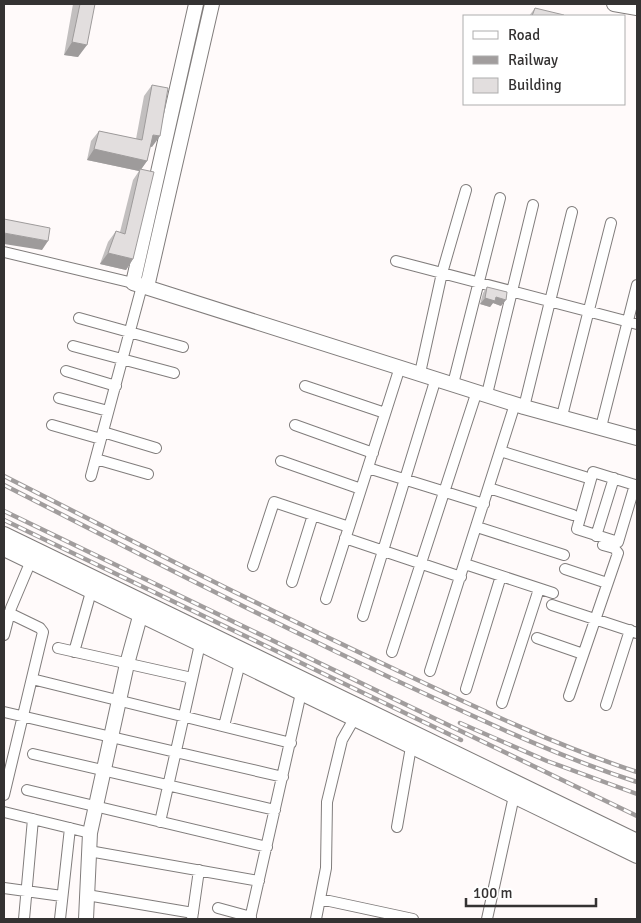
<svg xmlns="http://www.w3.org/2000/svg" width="641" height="923" viewBox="0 0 641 923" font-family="Signika,sans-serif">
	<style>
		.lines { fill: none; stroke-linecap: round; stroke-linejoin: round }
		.street-casing { stroke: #817d7c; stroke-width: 12 }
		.secondary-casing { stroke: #817d7c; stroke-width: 16 }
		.street { stroke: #fff; stroke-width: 10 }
		.secondary { stroke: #fff; stroke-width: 14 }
		.rail-casing { stroke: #a19d9d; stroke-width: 4.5 }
		.rail { stroke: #fff; stroke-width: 2.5; stroke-dasharray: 8; stroke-linecap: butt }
		.wall { fill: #c2bfbf }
		.shaded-wall { fill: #9e9b9b }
		.building { fill: #e2dede; stroke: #9e9b9b }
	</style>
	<rect width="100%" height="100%" fill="#fffafa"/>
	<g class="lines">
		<g class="street-casing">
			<path id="street" d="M4 252 133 283
				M396 261 637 324
				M79 318 183 347
				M73 346 174 373
				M66 371 116 386
				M420 373 442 273 466 190
				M453 384 500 198
				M305 386 385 413
				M487 394 533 205
				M59 398 108 411
				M524 407 572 212
				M562 416 611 223
				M52 425 101 439
				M295 425 373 453
				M601 427 637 285
				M103 432 156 448
				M500 451 585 477
				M96 459 148 474
				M281 461 361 489
				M368 468 484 504
				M91 476 142 286
				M635 485 618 542 577 529 593 472 635 485 637 486
				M489 488 573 515
				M477 527 564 555
				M596 536 614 478
				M345 538 461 577
				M465 564 553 593
				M253 566 274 502 349 527
				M565 569 607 583
				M292 582 313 515
				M326 599 400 367
				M552 605 637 633
				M363 616 436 378
				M4 635 11 608 33 556
				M537 638 583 654
				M58 648 192 678
				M74 652 91 592
				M392 652 477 391
				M430 671 515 404
				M32 679 291 743
				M466 689 501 576
				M569 696 618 553 614 548 603 545
				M502 703 539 589
				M606 705 630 630
				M4 712 283 777
				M224 726 240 663
				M33 754 275 810
				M27 790 267 847
				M4 795 43 632 40 628 9 613
				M4 812 90 833
				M160 822 200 644
				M397 827 411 747
				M89 851 259 881
				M4 888 62 896
				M87 895 193 913
				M320 899 413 919
				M218 908 251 917
				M24 919 33 819
				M60 919 70 828
				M192 919 199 870
				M250 919 301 693
				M316 919 326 868 327 802 342 740 354 719
				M487 919 514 796"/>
		</g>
		<g class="secondary-casing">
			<path id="secondary" d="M196 4 133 283 524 407 637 438
				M614 4 637 8
				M147 287 212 4
				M4 534 637 841
				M4 549 637 856
				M86 919 90 833 127 664 142 609"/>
		</g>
		<use href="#street" class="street"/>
		<use href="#secondary" class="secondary"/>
		<g class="rail-casing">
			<path id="rail" d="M4 476C132 541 260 606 390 667 471 705 552 744 637 772
				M4 485C133 551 262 617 393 679 473 716 553 755 637 782
				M4 511 637 816
				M4 520 461 740
				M460 723 547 761 637 794"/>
		</g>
		<use href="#rail" class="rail"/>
	</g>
	<path class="wall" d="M73 4H95L78 57 64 55Z
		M535 8 564 16H529Z
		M152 85V147L150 146 147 161 141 169 133 259 126 270 100 264 108 242 116 231 120 232 133 180 139 171 87 160 91 141 99 131 136 139 144 96Z
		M487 287 501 306 493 303 490 307 480 304 483 293Z"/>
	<path class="shaded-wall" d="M72 42 87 45 78 57 64 55Z
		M153 135 160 136 152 147 145 145Z
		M94 149 147 161 140 171V169L139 171 87 160Z
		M4 233 48 241 42 250 4 244Z
		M108 253 133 259 126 270 100 264Z
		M496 297 506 300 501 306 493 303 490 307 480 304 485 298Z"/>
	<path class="building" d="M80 4H95L87 45 72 42Z
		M535 8 564 15V16H532Z
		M152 85 168 88 160 136 153 135 147 161 94 149 99 131 142 140Z
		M140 169 154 172 133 259 108 253 116 231 125 234Z
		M4 219 50 228 48 241 4 233Z
		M487 287 507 292 506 300 496 297 495 301 485 298Z"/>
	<rect width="641" height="923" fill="none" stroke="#343232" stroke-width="10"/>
	<rect x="463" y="15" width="162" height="90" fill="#ffffff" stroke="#aeadad"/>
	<rect x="473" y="31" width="25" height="8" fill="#ffffff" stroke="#aeadad"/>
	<text x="508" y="40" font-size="15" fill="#343232">Road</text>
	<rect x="473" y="56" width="25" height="8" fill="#a19d9d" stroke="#aeadad"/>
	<text x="508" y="65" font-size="15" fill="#343232">Railway</text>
	<rect x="473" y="78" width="25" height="15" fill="#e2dede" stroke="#aeadad"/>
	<text x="508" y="90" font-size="15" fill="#343232">Building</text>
	<path d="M466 898v8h130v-8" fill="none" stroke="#343232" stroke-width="2.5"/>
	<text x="473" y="898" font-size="15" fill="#343232" stroke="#ffffff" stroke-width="4" paint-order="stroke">100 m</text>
</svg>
